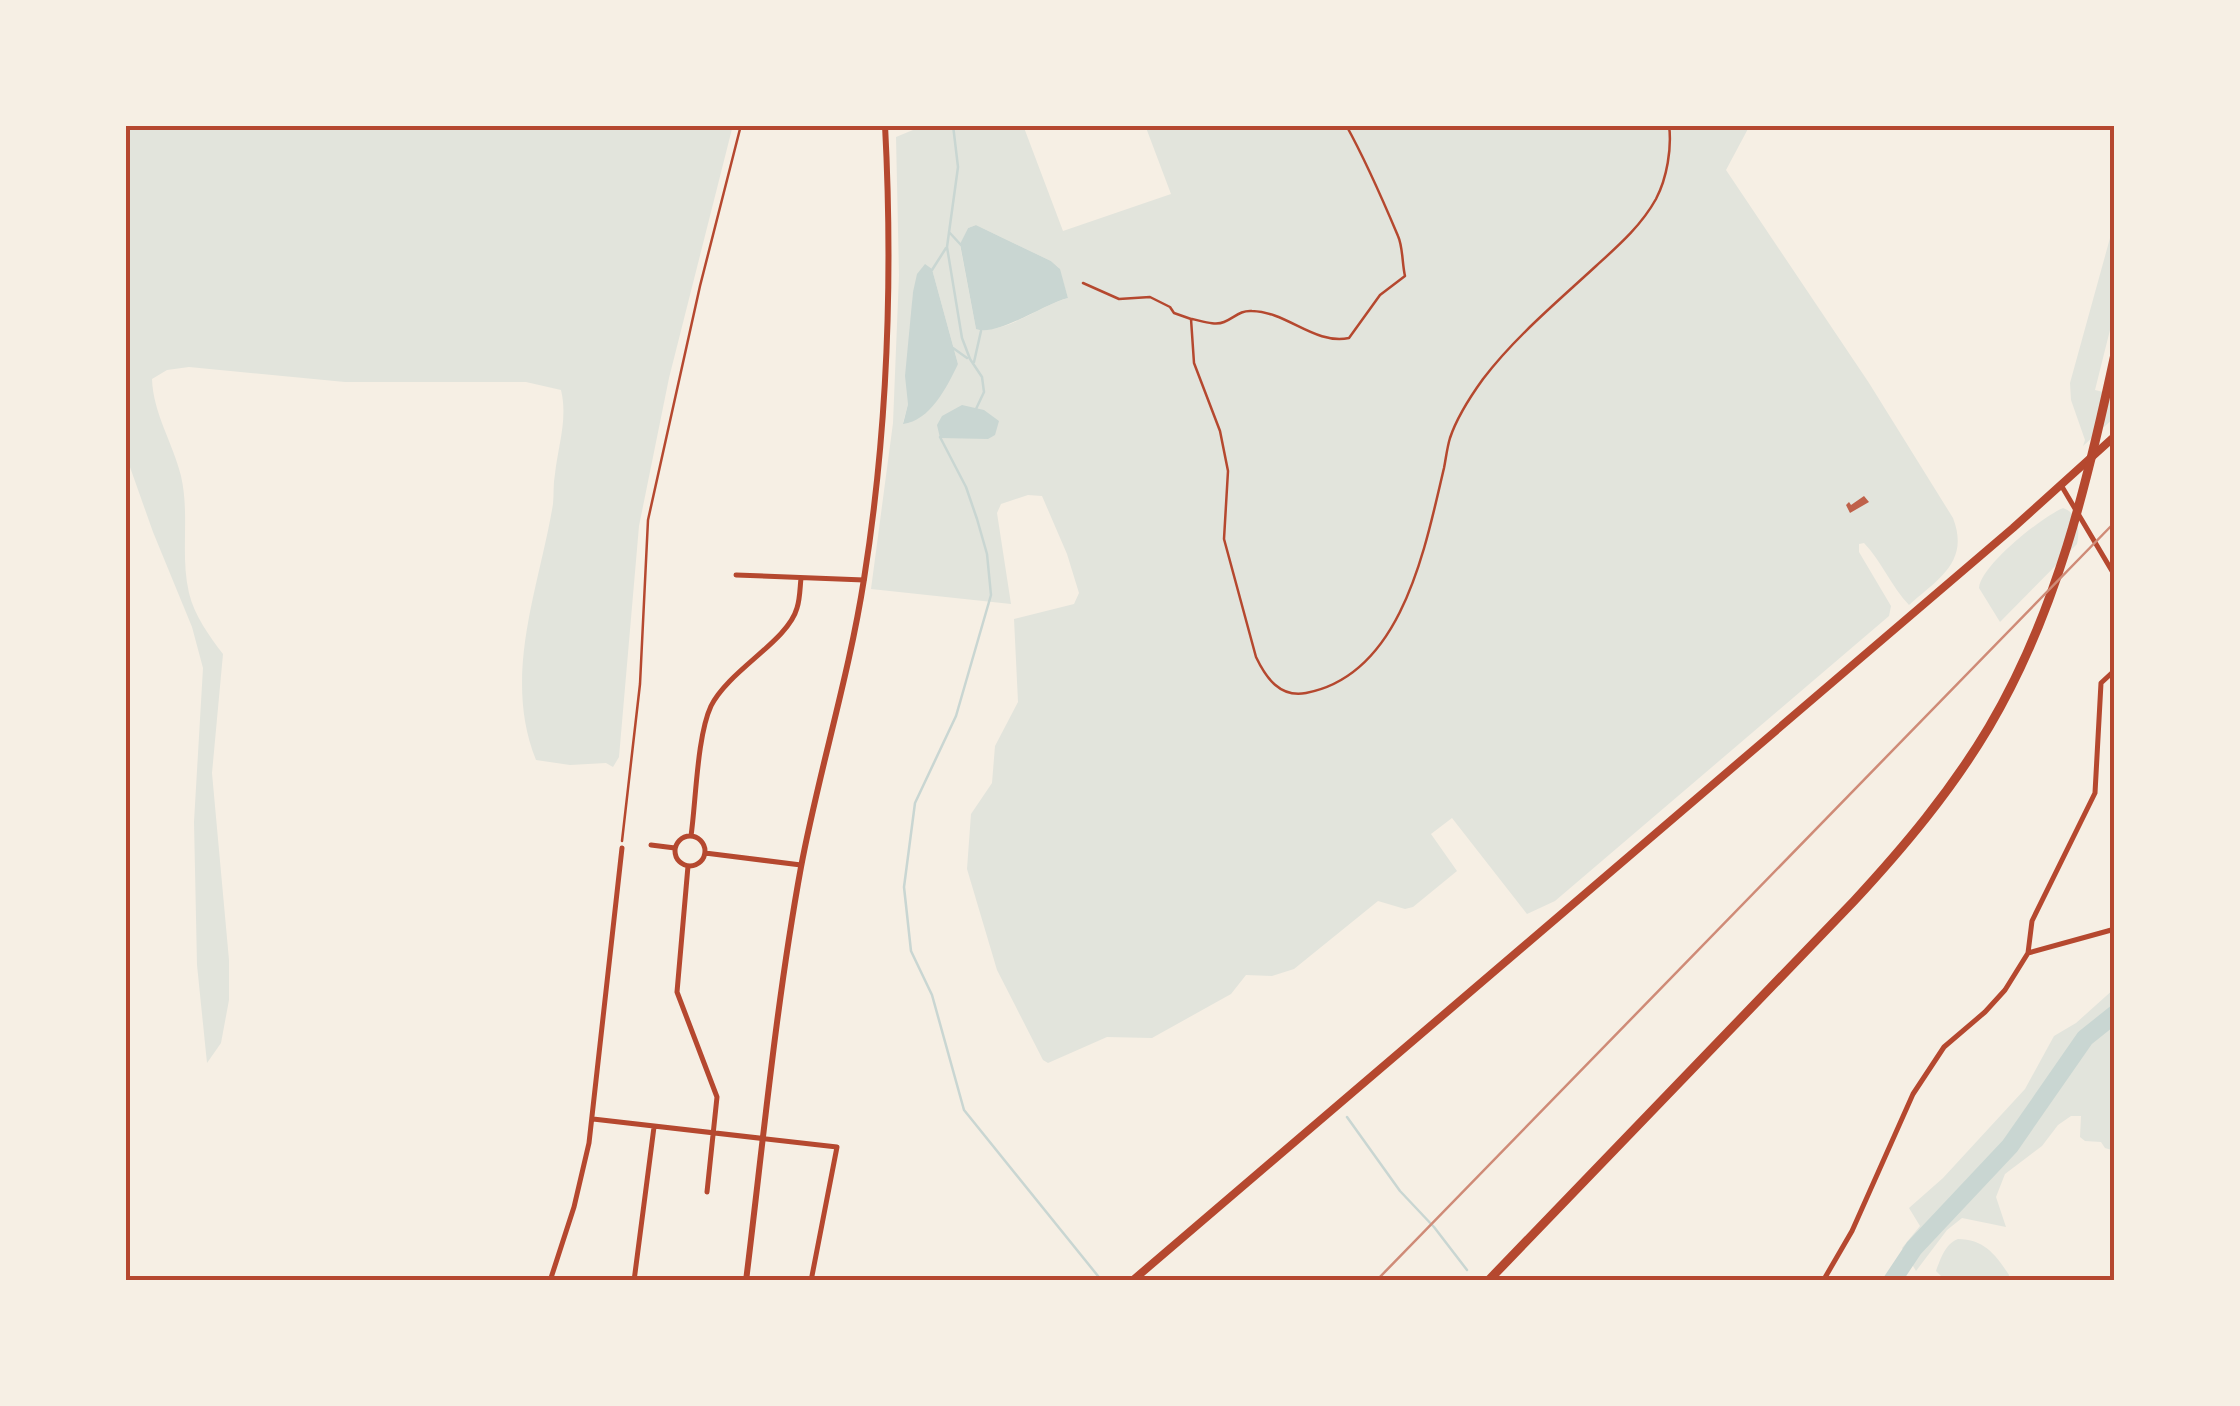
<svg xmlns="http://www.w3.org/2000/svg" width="2240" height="1406" viewBox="0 0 2240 1406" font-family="Lato,sans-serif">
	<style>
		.green { fill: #e2e4dc; fill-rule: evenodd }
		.water { fill: #c9d6d2 }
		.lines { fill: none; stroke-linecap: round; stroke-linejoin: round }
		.stream { stroke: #c9d6d2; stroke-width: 2.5 }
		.river { stroke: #c9d6d2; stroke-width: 18 }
		.building { fill: #bf614a }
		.path { stroke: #b5482f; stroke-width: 2.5 }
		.minor { stroke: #b5482f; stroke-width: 5 }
		.tertiary { stroke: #b5482f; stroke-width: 6 }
		.secondary { stroke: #b5482f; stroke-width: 8 }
		.primary { stroke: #b5482f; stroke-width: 9 }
		.rail { stroke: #cf8b77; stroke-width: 2.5 }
		.neatline { fill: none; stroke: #b5482f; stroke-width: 4 }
	</style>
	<rect width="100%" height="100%" fill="#f6efe4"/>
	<path class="green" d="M125 125H733L669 378 639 526 619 757 613 767 606 763 570 765 536 760C502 675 539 589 553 504 554 494 553 484 555 474 558 446 568 419 561 390L526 382H345L189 367 167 370 152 379C153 413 173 443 181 476 190 515 180 555 189 593 194 615 210 637 223 654L212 773 229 960V1000L221 1043 207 1063 197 965 194 822 203 668 192 627 153 532 125 453Z
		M925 125H1023L1063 231 1171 194 1145 125H1750L1726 170 1869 383 1953 518C1970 562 1938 579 1909 605 1891 586 1882 562 1864 543L1859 544V552L1891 606 1889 616 1555 901 1527 914 1452 818 1431 834 1457 871 1413 907 1405 909 1378 901 1294 969 1272 976 1246 975 1231 994 1152 1038 1107 1037 1048 1063 1043 1060 997 970 967 869 971 814 992 783 995 746 1018 702 1014 619 1074 604 1079 593 1067 554 1042 496 1028 495 1001 504 997 513 1011 604 871 589 893 423 899 275 896 137ZM976 225 1051 261 1059 268 1068 298C1039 306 1006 334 976 329L960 245 968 228ZM932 269 958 364 903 423 908 404 913 292Z
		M2115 220V310L2095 390 2115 395V417L2083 446 2085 440 2071 400 2070 383Z
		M2063 508C2079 514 2080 529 2077 544L2000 622 1979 588C1981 565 2042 517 2063 508Z
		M2115 988V1151L2105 1148 2101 1142 2085 1141 2080 1137 2081 1116H2071L2058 1125 2042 1146 2005 1174 1996 1197 2006 1227 1962 1218 1947 1230 1916 1271 1902 1248 1920 1226 1909 1208 1943 1178 2025 1089 2054 1036 2076 1023Z
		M1958 1239C1984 1239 1996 1255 2009 1275L2007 1281H1946L1936 1271C1941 1258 1945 1244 1958 1239Z"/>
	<path class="water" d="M976 225 1051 261 1060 269 1068 298C1044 304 997 337 976 329L960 244 968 228Z
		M925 264 932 269 958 364C947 387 930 421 903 424L908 404 905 376 913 292 917 274Z
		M962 405 984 410 999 421 995 435 988 439 940 438 937 425 942 416Z"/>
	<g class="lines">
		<path class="stream" d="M953 125 958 167 947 247 962 338 970 359 982 377 984 392 976 409
			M949 232 961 245
			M932 270 946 248
			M953 348 967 358
			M974 362 981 331
			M940 437 966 487 977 519 987 554 991 595 956 716 915 803 904 887 911 951 932 995 964 1110 1102 1281
			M1347 1117 1400 1191 1434 1227 1467 1270"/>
		<path class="river" d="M1892 1281 1914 1248 2010 1146 2085 1038 2115 1014"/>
	</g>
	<path class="building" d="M1864 496 1869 502 1850 513 1846 505 1849 502 1851 505Z"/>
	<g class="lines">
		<path class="path" d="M1083 283 1119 299 1150 297 1170 307 1174 313 1191 319 1194 363 1220 431 1228 471 1224 539 1256 657C1266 678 1280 698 1306 693 1402 675 1425 548 1444 468 1446 458 1447 448 1450 438 1457 417 1470 397 1483 379 1515 337 1557 302 1596 266 1618 246 1641 226 1656 199 1667 178 1672 148 1669 125
			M1192 319C1202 321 1215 326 1224 322 1234 318 1240 310 1252 311 1288 312 1314 345 1349 338L1380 295 1405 276C1402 263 1403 247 1398 236 1382 198 1366 161 1346 125
			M622 841 640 684 648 520 700 286 741 125"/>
		<path class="minor" d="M2061 485 2115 576
			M736 575 864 580
			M691 836C696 801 697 736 711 706 729 670 788 641 797 608 800 599 800 587 801 578
			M675 851a15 15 0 1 1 30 0a15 15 0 1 1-30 0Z
			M651 845 675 848
			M705 853 801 865
			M688 866 677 992 717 1097 707 1192
			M2028 953 2032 921 2095 793 2101 683 2115 670
			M593 1119 837 1147 811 1281
			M550 1281 574 1207 589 1143 622 848
			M634 1281 654 1127
			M1823 1281 1852 1231 1913 1094 1944 1047 1985 1012 2005 990 2028 953 2115 929"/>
		<path class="tertiary" d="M746 1281C763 1143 776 1004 801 867 819 771 849 676 864 579 888 428 893 277 885 125"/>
		<path class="secondary" d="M1132 1281 2013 528 2115 436"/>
		<path class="primary" d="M1488 1281 1854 901C1904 847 1951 791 1989 727 2057 612 2087 484 2115 354"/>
		<path class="rail" d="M1376 1281 2115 522"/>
	</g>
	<rect width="2240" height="1406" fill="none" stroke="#f6efe4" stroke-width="255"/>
	<rect x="128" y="128" width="1984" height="1150" class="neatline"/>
</svg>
